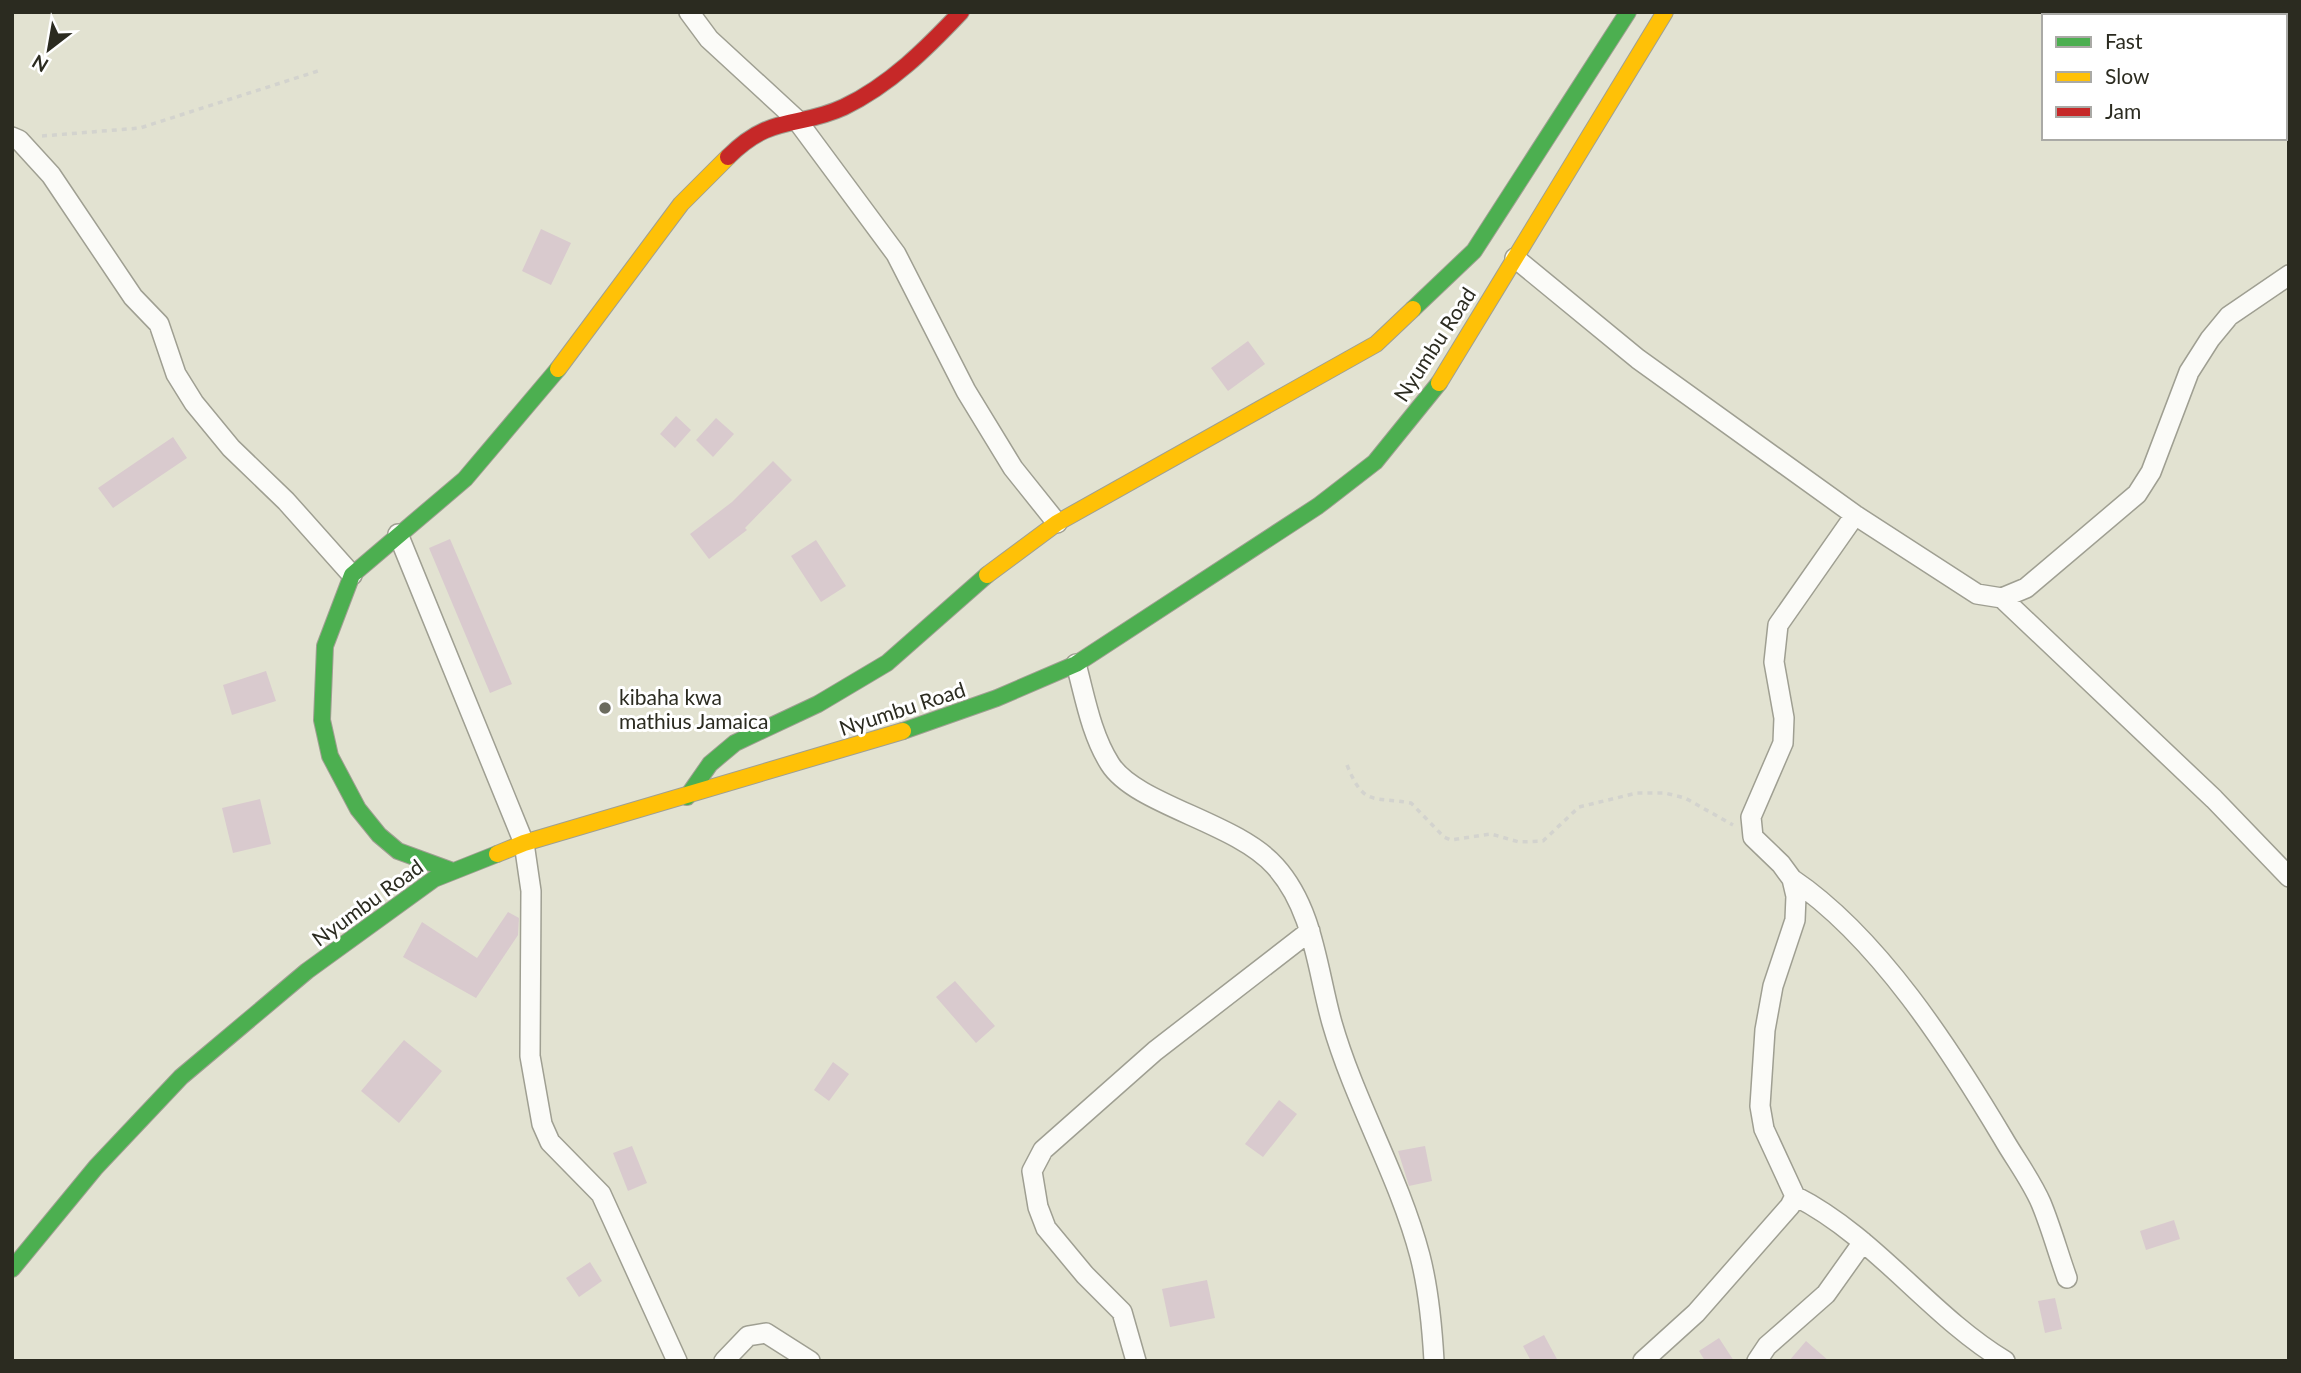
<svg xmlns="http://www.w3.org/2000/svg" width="2301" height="1373" viewBox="0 0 2301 1373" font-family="Lato,sans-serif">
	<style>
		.building { fill: #d9cace }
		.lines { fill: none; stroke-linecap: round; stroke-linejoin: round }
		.street-casing { stroke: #9f9f92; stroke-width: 22 }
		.fast-casing { stroke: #9f9f92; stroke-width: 18 }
		.slow-casing { stroke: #9f9f92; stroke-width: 18 }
		.jam-casing { stroke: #9f9f92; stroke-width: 18 }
		.path { stroke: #d3d3ce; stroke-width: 3.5; stroke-dasharray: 5 5; stroke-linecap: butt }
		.street { stroke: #fbfbf8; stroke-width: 19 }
		.fast { stroke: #4caf50; stroke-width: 16 }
		.slow { stroke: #ffc107; stroke-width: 16 }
		.jam { stroke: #c62828; stroke-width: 16 }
		.poi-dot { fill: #6b6b5e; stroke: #fff; stroke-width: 2.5 }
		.labels { text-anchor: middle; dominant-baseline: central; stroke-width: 6; stroke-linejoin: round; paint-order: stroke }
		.street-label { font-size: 21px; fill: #2b2b20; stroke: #fff }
		.poi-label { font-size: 21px; fill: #2b2b20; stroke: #fff; text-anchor: start }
	</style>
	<rect width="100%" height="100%" fill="#e2e2d1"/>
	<path class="building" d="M541 229 571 243 551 285 522 271Z
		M1248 341 1265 364 1228 391 1211 368Z
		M676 416 691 430 675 448 660 434Z
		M716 418 734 434 713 457 696 440Z
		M173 437 187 458 113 508 98 488Z
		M773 461 792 480 745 528 747 530 709 559 690 534 732 502Z
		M450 539 512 684 490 693 429 548Z
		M816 540 846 586 821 602 791 556Z
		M266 671 276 701 232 715 223 685Z
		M260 799 271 844 233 853 222 808Z
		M508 912 519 918 518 935 476 998 403 957 422 922 477 958Z
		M955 981 995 1026 976 1043 936 997Z
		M404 1040 442 1071 399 1123 361 1091Z
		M833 1062 849 1074 829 1101 814 1090Z
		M1279 1100 1297 1114 1263 1157 1245 1144Z
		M632 1146 647 1183 628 1191 613 1153Z
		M1425 1146 1432 1181 1409 1186 1398 1151Z
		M2174 1220 2180 1239 2146 1250 2140 1231Z
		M590 1262 602 1281 579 1297 566 1278Z
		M1207 1280 1215 1318 1170 1327 1162 1289Z
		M2055 1298 2062 1329 2045 1333 2038 1301Z
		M1544 1335 1558 1361H1531L1523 1346Z
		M1719 1338 1734 1361H1705L1699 1351Z
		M1806 1341 1829 1361H1789Z"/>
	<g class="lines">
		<g class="street-casing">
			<path id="street" d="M689 12 709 39 796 119 896 254 966 391 1013 468 1057 523
				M12 137 19 140 51 175 133 297 159 324 176 374 194 403 231 448 286 501 352 575
				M1515 258 1638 359 1855 515 1977 594 2002 598 2026 588 2137 494 2151 472 2189 372 2210 339 2229 316 2289 275
				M398 534 524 843 531 891 530 1056 542 1124 550 1142 601 1194 677 1361
				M2002 598 2214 799 2289 877
				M1076 664C1085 697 1091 734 1110 764 1136 805 1236 822 1275 866 1314 909 1317 970 1332 1023 1355 1103 1399 1176 1420 1256 1429 1291 1432 1325 1434 1361
				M1792 879C1878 937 1950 1049 2003 1138 2015 1159 2031 1180 2041 1203 2051 1227 2058 1253 2067 1278
				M1795 1196C1876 1237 1929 1315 2005 1361
				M724 1361 748 1336 766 1333 810 1361
				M1136 1361 1122 1312 1085 1275 1046 1228 1038 1207 1032 1171 1043 1150 1155 1051 1310 931
				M1643 1361 1696 1313 1790 1206 1795 1196 1764 1129 1760 1106 1765 1030 1773 986 1795 920 1796 896 1792 879 1781 864 1753 837 1751 817 1783 743 1784 718 1774 662 1778 625 1855 515
				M1757 1361 1767 1346 1826 1294 1863 1242"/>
		</g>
		<g class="fast-casing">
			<path id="fast" d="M1413 309 1474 251 1628 12
				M903 731 997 698 1076 664 1318 506 1375 462 1439 383
				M687 797 710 764 735 743 818 704 887 663 987 575
				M450 870 398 851 379 835 358 809 330 756 322 720 325 646 352 575 465 479 558 369
				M12 1269 96 1167 181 1077 307 971 434 879 497 854"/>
		</g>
		<g class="slow-casing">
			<path id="slow" d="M558 369 681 204 728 157
				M1439 383 1665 12
				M987 575 1057 523 1376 344 1413 309
				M497 854 524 843 903 731"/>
		</g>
		<g class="jam-casing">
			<path id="jam" d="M728 157C772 113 797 129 844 107 890 85 927 48 961 12"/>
		</g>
		<path class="path" d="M42 136 140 128 321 70
			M1347 765C1364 807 1372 796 1411 803L1444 837 1451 840 1491 834 1519 842 1543 841 1579 807 1637 793H1665L1685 798 1733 825"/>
		<use href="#street" class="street"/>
		<use href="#fast" class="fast"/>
		<use href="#slow" class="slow"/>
		<use href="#jam" class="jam"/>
	</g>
	<circle class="poi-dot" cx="605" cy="708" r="7"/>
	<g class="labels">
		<g class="street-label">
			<text transform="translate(1434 344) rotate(-57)">Nyumbu Road</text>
			<text transform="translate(902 708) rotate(-18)">Nyumbu Road</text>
			<text transform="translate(367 902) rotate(-36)">Nyumbu Road</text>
		</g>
		<g class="poi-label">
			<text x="619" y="696">kibaha kwa<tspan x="619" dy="24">mathius Jamaica</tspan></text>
		</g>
	</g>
	<rect width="2301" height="1373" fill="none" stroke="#2b2b20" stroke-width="28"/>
	<rect x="2042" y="14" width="245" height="126" fill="#ffffff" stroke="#aaaaa6" stroke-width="2"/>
	<rect x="2056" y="37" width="35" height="10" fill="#4caf50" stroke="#aaaaa6" stroke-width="2"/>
	<text x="2105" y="49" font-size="21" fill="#2b2b20">Fast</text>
	<rect x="2056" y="72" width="35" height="10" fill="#ffc107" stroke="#aaaaa6" stroke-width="2"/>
	<text x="2105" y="84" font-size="21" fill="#2b2b20">Slow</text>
	<rect x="2056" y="107" width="35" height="10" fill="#c62828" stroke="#aaaaa6" stroke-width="2"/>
	<text x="2105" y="119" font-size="21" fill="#2b2b20">Jam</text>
	<g transform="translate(49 49) rotate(211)" stroke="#ffffff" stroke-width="5" paint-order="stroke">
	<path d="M0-5L12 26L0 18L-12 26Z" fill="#2b2b20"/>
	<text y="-10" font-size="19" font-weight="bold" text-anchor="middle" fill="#2b2b20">N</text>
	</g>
</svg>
